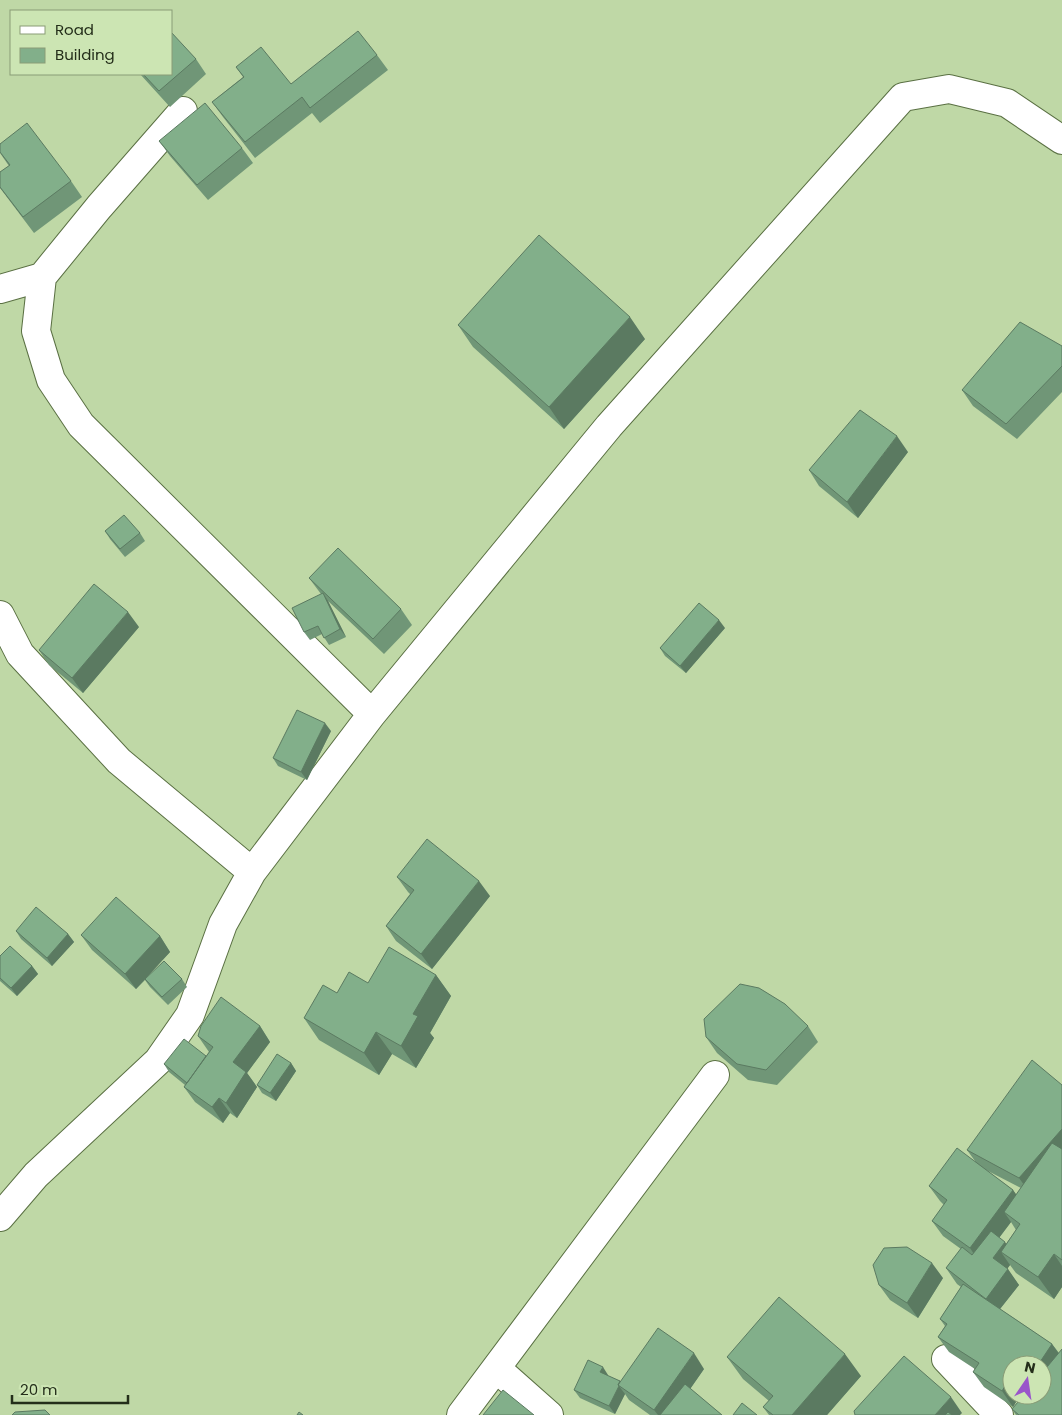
<svg xmlns="http://www.w3.org/2000/svg" width="1062" height="1415" viewBox="0 0 1062 1415" font-family="Poppins,sans-serif">
	<style>
		.lines { fill: none; stroke-linecap: round; stroke-linejoin: round }
		.minor-casing { stroke: #5a7043; stroke-width: 30 }
		.minor { stroke: #fff; stroke-width: 28 }
		.wall { fill: #709677; fill-rule: evenodd }
		.shaded-wall { fill: #5b7a61 }
		.building { fill: #82af8a; stroke: #5b7a61 }
	</style>
	<rect width="100%" height="100%" fill="#bfd8a6"/>
	<g class="lines">
		<g class="minor-casing">
			<path id="minor" d="M183 111 99 207 42 277 36 331 51 380 81 425 372 714
				M0 289 42 277
				M0 615 20 654 119 761 252 872
				M0 1217 36 1175 158 1061 190 1015 223 924 252 872 372 714 609 426 903 97 949 89 1007 103 1062 140
				M946 1359 999 1415
				M496 1368 549 1415
				M461 1415 715 1075"/>
		</g>
		<use href="#minor" class="minor"/>
	</g>
	<path class="wall" d="M377 55 388 70 320 123 312 113 255 158 223 117 212 102 243 77 236 67 291 84Z
		M196 59 206 74 170 107 140 74H171Z
		M159 141 242 148 253 163 208 200 170 156Z
		M0 153 71 181 82 197 34 233 0 188V172L9 166Z
		M458 325 645 339 564 429 473 347Z
		M1062 346V392L1017 439 973 406 962 390Z
		M908 452 858 518 819 486 809 470Z
		M105 531 140 533 145 541 125 557 110 539Z
		M309 578 401 609 412 625 384 654 328 601 346 637 329 645 322 634 310 640 304 632 321 594Z
		M139 627 83 693 49 665 39 650Z
		M725 628 686 673 665 656 660 648Z
		M331 731 307 780 278 766 273 758Z
		M397 877 490 896 432 969 396 941 386 926 410 894 408 892Z
		M16 931 68 934 74 942 52 966 21 939Z
		M81 935 160 936 170 952 146 978 182 979 187 987 168 1005 150 987 145 980 136 989 92 950Z
		M0 956 32 966 38 974 17 996 0 981Z
		M436 975 451 996 430 1033 434 1038 416 1068 392 1054 379 1075 319 1040 304 1018 337 993 368 983Z
		M260 1026 270 1042 247 1073 257 1087 237 1118 230 1113 223 1123 195 1102 184 1087 185 1085 169 1072 164 1064 206 1056 209 1052 198 1036Z
		M808 1026 818 1042 777 1085 748 1080 717 1053 706 1037Z
		M291 1063 296 1071 276 1101 262 1093 257 1085Z
		M1062 1085V1287L1054 1299 1016 1273 1010 1265 1007 1269 1019 1285 1000 1309 1052 1344 1059 1353 1062 1415H1016L1012 1409 1021 1398 1019 1397 1013 1407 984 1387 973 1372 975 1369 949 1352 938 1337 945 1326 940 1319 961 1287 957 1284 946 1268 961 1249 943 1236 932 1221 944 1205 940 1201 929 1186 975 1161 967 1150ZM986 1170 1021 1188 1016 1195 1013 1190ZM1011 1222 1016 1230 1006 1244 999 1238ZM1012 1365 1042 1395H1012Z
		M943 1278 918 1318 890 1300 879 1285Z
		M727 1357 861 1376 827 1415H769L763 1407 769 1401 743 1379Z
		M704 1369 690 1389 722 1415H650L629 1400 625 1394 615 1414 580 1398 574 1390 608 1375V1376L620 1381Z"/>
	<path class="shaded-wall" d="M630 317 645 339 564 429 549 407Z
		M897 436 908 452 858 518 847 502Z
		M323 593 328 601 346 637 340 629Z
		M128 612 139 627 83 693 72 678Z
		M719 620 725 628 686 673 680 666Z
		M325 723 331 731 307 780 301 772Z
		M479 881 490 896 432 969 421 954Z
		M68 934 74 942 52 966 47 958Z
		M160 936 170 952 136 989 125 974Z
		M32 966 38 974 17 996 11 988Z
		M436 975 451 996 430 1033 434 1038 416 1068 401 1046 413 1014Z
		M260 1026 270 1042 247 1073 257 1087 237 1118 226 1103 233 1062Z
		M376 1032 392 1054 379 1075 364 1053Z
		M291 1063 296 1071 276 1101 270 1093Z
		M219 1098 230 1113 223 1123 212 1107Z
		M1062 1129V1157L1030 1193 1019 1178Z
		M1013 1190 1024 1205 1004 1212 1011 1222 980 1263 970 1248Z
		M1005 1242 1016 1258 1001 1252 1010 1265 1004 1273 993 1258Z
		M1054 1254 1062 1266V1287L1054 1299 1038 1277Z
		M932 1263 943 1278 918 1318 907 1303Z
		M1008 1269 1019 1285 996 1314 986 1299Z
		M1052 1344 1062 1358 1042 1391V1365H1038Z
		M694 1353 704 1369 672 1415H658L654 1410Z
		M845 1354 861 1376 827 1415H792Z
		M603 1367 608 1375 606 1380 600 1372Z
		M1008 1381 1012 1387V1395H1018L1019 1397 1013 1407 1002 1391Z
		M619 1386 625 1394 615 1414 609 1406Z
		M951 1397 962 1413 960 1415H935Z"/>
	<path class="building" d="M358 31 377 55 310 108 302 97 245 142 212 102 244 77 236 67 261 47 291 84Z
		M171 32 196 59 159 91 143 74H171Z
		M205 103 242 148 197 185 159 141Z
		M27 123 71 181 23 217 0 187V172L10 165 0 152V144Z
		M539 235 630 317 549 407 458 325Z
		M1020 322 1062 346V366L1006 424 962 390Z
		M860 410 897 436 847 502 809 470Z
		M124 515 140 533 120 549 105 531Z
		M338 548 401 609 373 639 309 578Z
		M94 584 128 612 72 678 39 650Z
		M323 593 340 629 324 638 318 626 304 632 292 608Z
		M699 603 719 620 680 666 660 648Z
		M297 710 325 723 301 772 273 758Z
		M427 839 479 881 421 954 386 926 414 890 397 877Z
		M116 897 160 936 125 974 81 935Z
		M36 907 68 934 47 958 16 931Z
		M10 946 32 966 11 988 0 978V956Z
		M389 947 436 975 413 1014 418 1016 401 1046 376 1032 364 1053 304 1018 323 985 337 993 349 972 368 983Z
		M164 961 182 979 162 997 145 979Z
		M740 984 759 988 785 1004 808 1026 766 1070 737 1064 706 1037 704 1019Z
		M221 997 260 1026 233 1062 246 1072 226 1103 219 1098 212 1107 184 1087 213 1047 198 1036 201 1026Z
		M184 1039 206 1056 187 1083 164 1064Z
		M277 1054 291 1063 270 1093 257 1085Z
		M1032 1060 1062 1085V1129L1019 1178 967 1150Z
		M1052 1143 1062 1149V1260L1054 1254 1038 1277 1001 1252 1020 1224 1004 1212Z
		M957 1148 1013 1190 970 1248 932 1221 947 1200 929 1186Z
		M991 1231 1005 1242 993 1258 1008 1269 986 1299 946 1268 962 1247 972 1255Z
		M907 1247 932 1263 907 1303 879 1285 873 1265 884 1248Z
		M963 1284 1052 1344 1038 1365H1012V1384L1008 1381 1002 1391 973 1372 979 1363 938 1337 947 1324 940 1319Z
		M779 1297 845 1354 792 1415H773L763 1407 773 1396 727 1357Z
		M658 1328 694 1353 654 1410 618 1385Z
		M1062 1349V1415H1019L1012 1409 1024 1395H1042V1373Z
		M904 1356 951 1397 935 1415H855L854 1411Z
		M588 1360 603 1367 600 1372 620 1381 618 1385 619 1386 609 1406 574 1390Z
		M685 1384 722 1415H660Z
		M503 1390 534 1415H483Z
		M742 1403 757 1415H733Z
		M45 1410 50 1415H12L15 1412Z
		M299 1412 303 1415H297Z
		M948 1412 952 1415H945Z"/>
	<rect x="10" y="10" width="162" height="65" fill="#cce5b3" stroke="#899c76"/>
	<rect x="20" y="26" width="25" height="8" fill="#ffffff" stroke="#899c76"/>
	<text x="55" y="35" font-size="15" fill="#242e1a">Road</text>
	<rect x="20" y="48" width="25" height="15" fill="#82af8a" stroke="#899c76"/>
	<text x="55" y="60" font-size="15" fill="#242e1a">Building</text>
	<g transform="translate(1027 1380) rotate(13)"><circle r="24" fill="#cce5b3" stroke="#899c76"/>
	<path d="M0-4L9 19L0 12L-9 19Z" fill="#9a55ca"/>
	<text y="-8" font-size="14" font-weight="bold" text-anchor="middle" fill="#242e1a">N</text>
	</g>
	<path d="M12 1395v8h116v-8" fill="none" stroke="#242e1a" stroke-width="2.5"/>
	<text x="20" y="1395" font-size="15" fill="#242e1a" stroke="#cce5b3" stroke-width="4" paint-order="stroke">20 m</text>
</svg>
